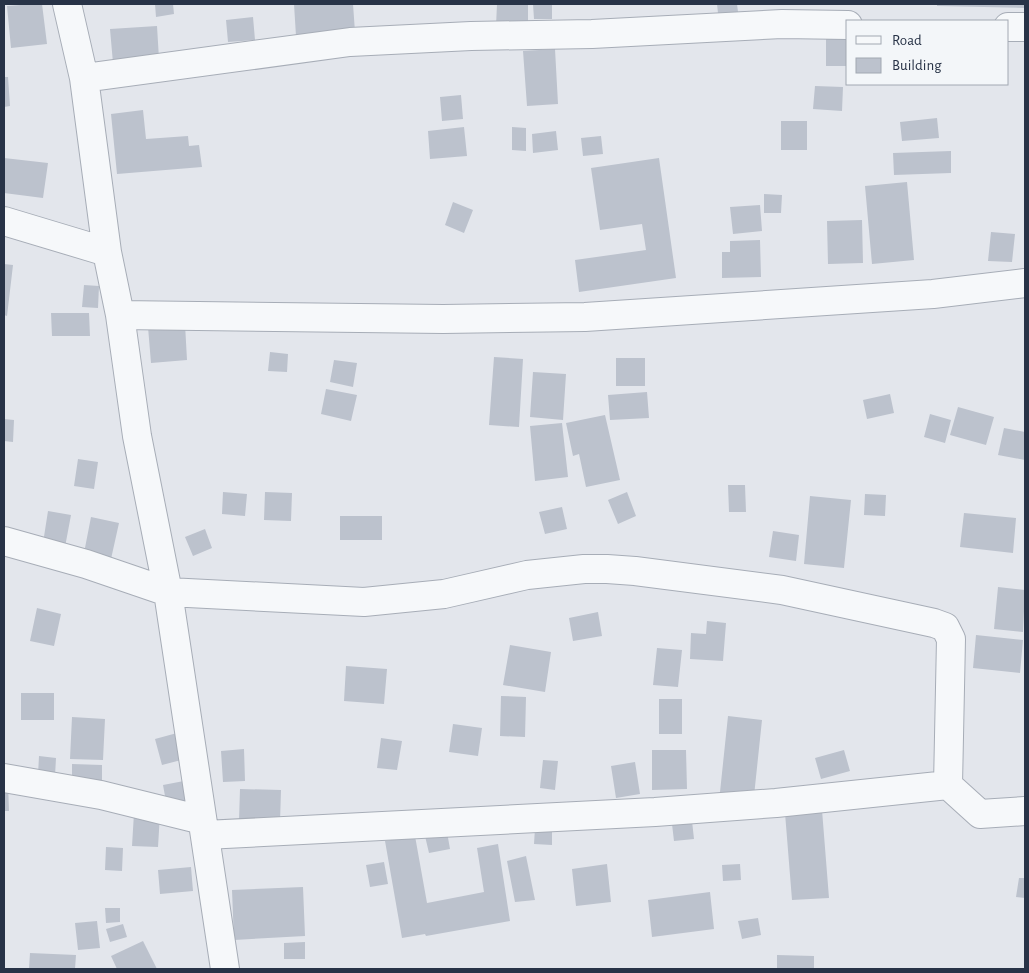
<svg xmlns="http://www.w3.org/2000/svg" width="1029" height="973" viewBox="0 0 1029 973" font-family="'Alegreya Sans',sans-serif">
	<style>
		.building { fill: #bcc2cd }
		.lines { fill: none; stroke-linecap: round; stroke-linejoin: round }
		.minor-casing { stroke: #a7adb7; stroke-width: 30 }
		.minor { stroke: #f6f8fa; stroke-width: 28 }
	</style>
	<rect width="100%" height="100%" fill="#e3e6ec"/>
	<path class="building" d="M33 4H42L47 44 11 48 7 6Z
		M155 4H173L174 14 156 17Z
		M294 4H353L355 32 296 36Z
		M497 4H528V26H496Z
		M533 4H552V19H534Z
		M717 4H737L738 12 718 13Z
		M937 4H1025V8L937 6Z
		M253 17 255 40 228 42 226 20Z
		M157 26 159 59 113 63 110 29Z
		M826 39H848V66H826Z
		M555 49 558 104 527 106 523 51Z
		M4 77H8L10 106 4 107Z
		M815 86 843 87 842 111 813 109Z
		M461 95 463 119 442 121 440 97Z
		M143 110 146 139 188 136 189 146 199 145 202 167 117 174 111 114Z
		M937 118 939 138 902 141 900 122Z
		M781 121H807V150H781Z
		M464 127 467 156 430 159 428 131Z
		M512 127 526 128V151L512 150Z
		M556 131 558 150 533 153 532 134Z
		M601 136 603 154 583 156 581 138Z
		M951 151V173L894 175 893 153Z
		M4 158 48 163 43 198 4 193Z
		M659 158 676 278 579 292 575 260 646 250 642 224 600 230 591 168Z
		M907 182 914 260 872 264 865 186Z
		M764 194 782 195 781 213H764Z
		M453 202 473 210 464 233 445 225Z
		M760 205 762 231 733 234 730 207Z
		M862 220 863 263 828 264 827 221Z
		M991 232 1015 234 1012 262 988 261Z
		M760 240 761 277 722 278V252H730V241Z
		M4 264 13 265 7 316 4 315Z
		M84 285 99 286 98 308 82 307Z
		M51 313H89L90 336H52Z
		M185 324 187 360 151 363 148 327Z
		M270 352 288 354 287 372 268 371Z
		M494 357 523 359 519 427 489 425Z
		M616 358H645V386H616Z
		M334 360 357 363 353 387 330 382Z
		M533 372 566 374 563 420 530 417Z
		M326 389 357 395 351 421 321 414Z
		M647 392 649 418 610 420 608 395Z
		M890 394 894 413 867 419 863 400Z
		M958 407 994 417 986 445 950 435Z
		M930 414 951 420 945 443 924 437Z
		M605 415 620 480 586 487 579 454 573 456 566 423Z
		M4 419 14 420 13 442 4 441Z
		M562 423 568 477 535 481 530 426Z
		M1004 428 1025 432V460L998 455Z
		M78 459 98 462 94 489 74 486Z
		M728 485H745L746 512H729Z
		M223 492 247 494 245 516 222 514Z
		M265 492 292 493 291 521 264 520Z
		M627 492 636 516 618 524 608 500Z
		M865 494 886 495 885 516 864 515Z
		M810 496 851 500 844 568 804 564Z
		M562 507 567 529 545 534 539 512Z
		M48 511 71 515 65 547 43 543Z
		M964 513 1016 518 1013 553 960 547Z
		M340 516H382V540H340Z
		M91 517 119 523 111 559 84 553Z
		M205 529 212 548 193 556 185 537Z
		M773 531 799 535 796 561 769 557Z
		M998 587 1025 590 1023 632 994 629Z
		M37 608 61 614 54 646 30 641Z
		M598 612 602 636 573 641 569 618Z
		M707 621 726 623 723 661 690 659 691 633 706 634Z
		M976 635 1023 640 1020 673 973 668Z
		M510 645 551 652 545 692 503 685Z
		M657 648 682 650 678 687 653 685Z
		M346 666 387 669 384 704 344 701Z
		M21 693H54V720H21Z
		M501 696 526 697 525 737 500 736Z
		M659 699H682V734H659Z
		M728 716 762 720 754 796 720 792Z
		M72 717 105 719 103 760 70 759Z
		M453 724 482 728 478 756 449 752Z
		M177 733 185 759 162 765 155 739Z
		M381 738 402 741 397 770 377 768Z
		M244 749 245 781 223 782 221 751Z
		M652 750H686L687 789 652 790Z
		M844 750 850 771 821 779 815 758Z
		M39 756 56 758 55 776 38 775Z
		M543 760 558 761 555 790 540 788Z
		M635 762 640 794 616 798 611 766Z
		M72 764 102 765V785L72 784Z
		M184 781 188 803 167 807 163 785Z
		M4 783H8L9 811H4Z
		M240 789 281 790 280 822 239 821Z
		M822 810 829 898 792 900 785 813Z
		M134 813 160 814 158 847 132 846Z
		M692 821 694 839 674 841 672 824Z
		M535 828H552V845L534 844Z
		M447 832 450 849 429 853 425 836Z
		M415 836 427 903 484 892 477 848 498 844 510 921 426 936 425 934 402 938 385 841Z
		M106 847 123 848 122 871 105 870Z
		M526 856 535 900 515 902 507 861Z
		M384 862 388 884 370 887 366 865Z
		M607 864 611 902 576 906 572 869Z
		M740 864 741 880 723 881 722 865Z
		M191 867 193 891 160 894 158 870Z
		M1019 878H1025V898L1016 897Z
		M303 887 305 936 234 940 232 890Z
		M710 892 714 929 652 937 648 900Z
		M105 908H120V922L106 923Z
		M758 918 761 935 742 939 738 921Z
		M97 921 100 948 78 950 75 923Z
		M123 924 127 937 110 942 106 929Z
		M143 941 157 969H117L111 956Z
		M305 942V959H284V943Z
		M30 953 76 955 75 969H29Z
		M777 955 814 956V969H777Z"/>
	<g class="lines">
		<g class="minor-casing">
			<path id="minor" d="M67 4 84 78 107 252 120 315 137 436 168 592 225 969
				M1008 27H1025
				M84 78 350 42 471 36 592 34 782 24 848 25
				M4 221 107 252
				M120 315 443 319 585 317 933 294 1025 283
				M4 541 86 564 168 592 364 602 444 594 527 575 584 569H607L635 571 782 590 934 623 945 627 951 639 948 785 980 814 1025 811
				M4 778 101 795 202 820
				M205 835 655 812 776 803 948 785"/>
		</g>
		<use href="#minor" class="minor"/>
	</g>
	<rect width="1029" height="973" fill="none" stroke="#283347" stroke-width="10"/>
	<rect x="846" y="20" width="162" height="65" fill="#f3f6f9" stroke="#a2a8b2"/>
	<rect x="856" y="36" width="25" height="8" fill="#f6f8fa" stroke="#a2a8b2"/>
	<text x="892" y="45" font-size="15" fill="#283347">Road</text>
	<rect x="856" y="58" width="25" height="15" fill="#bcc2cd" stroke="#a2a8b2"/>
	<text x="892" y="70" font-size="15" fill="#283347">Building</text>
</svg>
